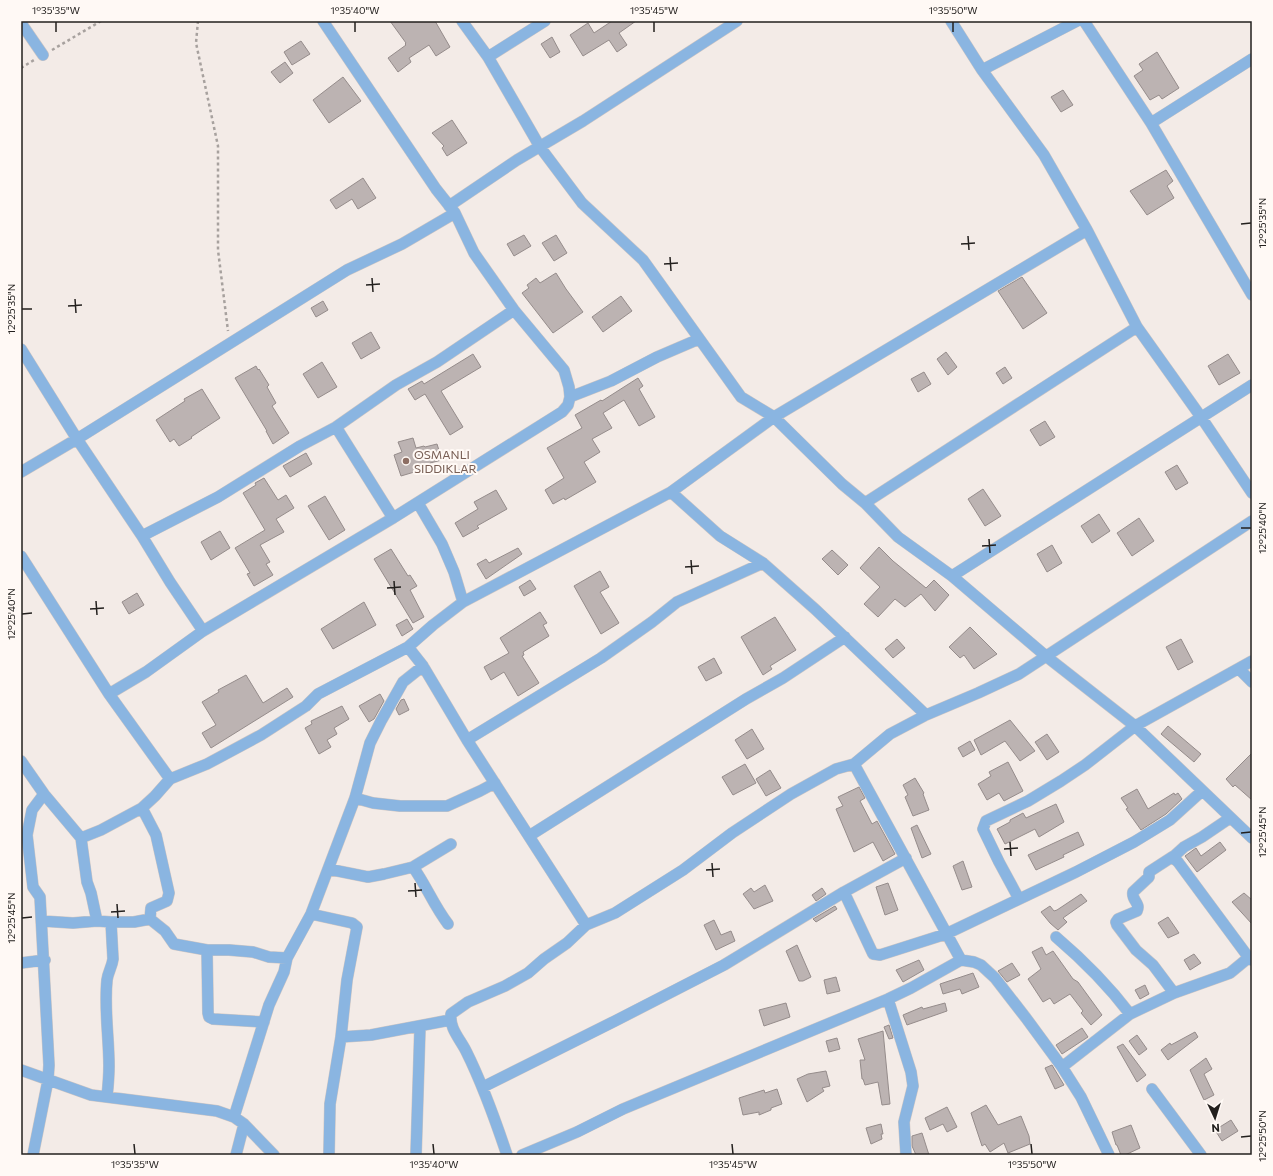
<svg xmlns="http://www.w3.org/2000/svg" width="1273" height="1176" viewBox="0 0 1273 1176" font-family="Commissioner,sans-serif">
	<style>
		.building { fill: #bcb3b2; stroke: #958c8b }
		.lines { fill: none; stroke-linecap: round; stroke-linejoin: round }
		.minor-casing { stroke: #cec6c3; stroke-width: 12 }
		.path { stroke: #a7a19e; stroke-width: 2.5; stroke-dasharray: 3 3; stroke-linecap: butt }
		.minor { stroke: #8ab5e1; stroke-width: 11 }
		.ticks { fill: none; stroke: #23201e; stroke-width: 1.5 }
		.education-dot { fill: #8d6e63; stroke: #fff9f5; stroke-width: 1.5 }
		.labels { text-anchor: middle; dominant-baseline: central; stroke-width: 4; stroke-linejoin: round; paint-order: stroke }
		.education-label { font-size: 12px; fill: #785e54; stroke: #fff9f5; text-anchor: start }
		.neatline { fill: none; stroke: #23201e; stroke-width: 1.5 }
		.ticks-label { font-size: 10px; text-anchor: middle; fill: #23201e }
	</style>
	<rect width="100%" height="100%" fill="#f3ebe7"/>
	<path class="building" d="M390 21H435L450 47 436 56 429 45 409 58 411 62 398 72 388 58 406 45 405 44 406 43Z
		M612 21H636L619 33 627 45 617 52 609 40 583 56 570 35 588 23 594 33Z
		M552 37 560 52 550 58 541 44Z
		M301 41 310 54 292 65 284 52Z
		M1157 52 1179 88 1162 99 1159 95 1150 100 1134 76 1143 70 1139 64Z
		M285 62 293 73 280 83 271 72Z
		M343 77 361 101 329 123 313 100Z
		M1063 90 1073 105 1061 112 1051 97Z
		M452 120 467 143 447 156 442 148 444 146 432 133Z
		M1166 170 1173 181 1167 186 1174 198 1147 215 1130 191Z
		M363 178 376 198 358 209 352 199 336 209 330 200Z
		M524 235 531 246 514 256 507 244Z
		M556 235 567 253 554 261 542 243Z
		M556 273 566 289 583 312 553 333 522 293 529 288 527 285 536 278 540 283Z
		M1022 277 1047 313 1023 329 998 291Z
		M621 296 632 311 603 332 592 317Z
		M323 301 328 310 316 317 311 308Z
		M371 332 380 348 361 359 352 343Z
		M946 352 957 367 948 375 937 359Z
		M473 354 481 367 441 391 463 427 450 435 425 394 415 400 408 389 422 381 424 384Z
		M1228 354 1240 373 1219 385 1208 366Z
		M322 362 337 387 318 398 303 374Z
		M256 366 258 370 259 369 269 385 267 387 276 403 272 406 289 433 273 444 266 431H267L235 378Z
		M1005 367 1012 378 1003 384 996 373Z
		M924 372 931 384 918 392 911 379Z
		M638 378 643 386 639 389 655 417 639 426 624 400 603 413 612 428 592 439 600 452 584 462 596 482 565 500 564 498 553 504 545 490 564 478 547 448 582 428 575 415 601 400 602 401Z
		M202 389 220 418 191 437 192 438 179 446 174 439 170 442 156 420 185 401 184 399Z
		M1045 421 1055 437 1040 446 1030 430Z
		M413 438 416 448 424 446 425 447 437 444 442 460 430 463 431 467 401 476 394 455 402 452 398 442Z
		M306 453 312 464 290 477 283 466Z
		M1177 465 1188 483 1176 490 1165 472Z
		M264 478 278 500 286 495 294 508 276 519 284 532 260 545 270 562 266 564 273 575 254 586 247 574 250 573 235 548 265 530 243 493 256 485 255 483Z
		M983 489 1001 516 985 526 968 499Z
		M496 490 507 509 477 526 479 528 463 537 455 523 478 509 474 502Z
		M325 496 345 530 329 540 308 506Z
		M1099 514 1110 531 1092 543 1081 526Z
		M1139 518 1154 541 1132 556 1117 533Z
		M220 531 230 548 211 560 201 542Z
		M1052 545 1062 563 1047 572 1037 554Z
		M879 547 893 561 926 588 934 580 949 595 935 611 921 594 905 607 895 599 878 617 864 604 880 587 860 568Z
		M518 548 522 554 486 579 477 564 486 559 489 563Z
		M391 549 408 576 410 575 417 586 410 590 424 617 413 623 374 559Z
		M832 550 848 565 838 575 822 559Z
		M600 571 609 587 600 592 619 623 601 634 574 586Z
		M530 580 536 589 524 596 519 587Z
		M137 593 144 605 129 614 122 602Z
		M364 602 376 625 333 649 321 629Z
		M540 612 547 623 543 625 549 636 523 652 524 655 522 656 539 683 518 696 504 672 491 680 484 667 509 653 500 638Z
		M775 617 796 650 770 666 772 669 763 675 741 637Z
		M407 619 413 629 402 636 396 625Z
		M970 627 997 654 974 669 964 655 960 658 949 647Z
		M897 639 905 648 893 658 885 649Z
		M1181 639 1193 662 1178 670 1166 647Z
		M714 658 722 673 706 681 698 667Z
		M246 675 263 703 287 688 293 697 211 748 202 733 216 725 202 702 219 692 218 690Z
		M380 694 384 701 374 719 369 722 359 706Z
		M404 699 409 710 399 715 396 709 401 700Z
		M342 706 349 719 334 728 337 734 327 740 331 747 319 754 305 728 312 724 311 721Z
		M1010 720 1035 751 1020 761 1005 741 981 755 974 740Z
		M1168 726 1201 754 1194 762 1161 734Z
		M752 729 764 749 747 759 735 740Z
		M1047 734 1059 752 1047 760 1035 742Z
		M970 741 975 750 963 757 958 748Z
		M1252 753V800L1235 785 1233 787 1226 779Z
		M1008 762 1023 791 1004 801 999 793 987 800 978 784 991 776 989 772Z
		M745 764 756 783 733 795 722 777Z
		M770 770 781 788 766 796 756 779Z
		M915 778 924 793 923 794 929 810 913 816 905 797 908 795 903 785Z
		M859 787 865 798 860 801 872 824 877 821 895 854 883 861 873 842 854 852 836 809 843 806 838 797Z
		M1137 789 1148 809 1174 793 1175 795 1178 793 1182 799 1166 814 1141 830 1126 809 1128 808 1121 798Z
		M1056 804 1064 822 1039 837 1035 829 1005 844 997 829 1010 822V820L1023 813 1026 818Z
		M917 825 931 854 922 858 911 828Z
		M1078 832 1084 845 1063 855 1064 857 1036 870 1028 855Z
		M1220 842 1226 850 1197 872 1185 856 1196 848 1201 856Z
		M963 861 972 887 962 890 953 866Z
		M888 883 898 910 885 915 876 887Z
		M765 885 773 901 754 909 743 894 751 888 754 892Z
		M822 888 826 894 816 901 812 895Z
		M1244 893 1252 900V924L1232 902Z
		M1081 894 1087 901 1063 918 1067 922 1058 930 1050 923 1041 912 1050 906 1054 911 1057 910Z
		M835 906 837 909 816 922 813 919Z
		M1168 917 1179 933 1168 938 1158 923Z
		M714 920 721 935 731 931 735 941 716 950 704 925Z
		M797 945 811 977 803 981H799L786 951Z
		M1042 947 1046 955 1053 951 1073 979 1078 982 1102 1015 1091 1025 1081 1013 1083 1011 1070 994 1054 1004 1050 998 1043 1002 1028 979 1041 969 1032 952Z
		M1194 954 1201 963 1190 970 1184 960Z
		M919 960 924 970 903 982 896 970Z
		M1012 963 1020 975 1007 982 998 971Z
		M973 973 979 987 962 994 960 989 943 994 940 984Z
		M836 977 840 991 827 994 824 980Z
		M1145 985 1149 994 1140 999 1135 990Z
		M786 1003 790 1017 764 1026 759 1010Z
		M945 1003 947 1011 907 1025 903 1015 922 1007 923 1009Z
		M889 1025 893 1038 889 1039 884 1027Z
		M1082 1028 1088 1037 1062 1054 1056 1045Z
		M883 1031 890 1104 882 1105 878 1082 865 1085 863 1079H862L860 1060H865L858 1039Z
		M1195 1032 1198 1037 1168 1060 1161 1050 1170 1043 1171 1045Z
		M1137 1035 1147 1049 1139 1055 1129 1041Z
		M837 1038 840 1049 829 1052 826 1041Z
		M1123 1044 1146 1075 1137 1082 1117 1047Z
		M1206 1058 1212 1069 1204 1074 1214 1095 1204 1100 1190 1070Z
		M1052 1065 1064 1085 1055 1089 1045 1068Z
		M826 1071 830 1086 822 1088 824 1091 807 1102 797 1079 808 1074Z
		M777 1089 782 1104 771 1108V1110L759 1115V1112L743 1115 739 1098 764 1090 765 1093Z
		M986 1105 998 1125 1021 1116 1029 1136 1030 1144 1008 1153 1004 1143 990 1152 985 1144 982 1146 971 1113Z
		M947 1107 957 1127 947 1132 943 1124 930 1130 925 1118Z
		M1231 1120 1238 1131 1222 1141 1215 1130Z
		M881 1124 883 1134H881L882 1139 871 1144 866 1128Z
		M1131 1125 1140 1148 1125 1155H1121L1117 1145H1116L1112 1132Z
		M922 1133 929 1155H916L912 1146V1136Z"/>
	<g class="lines">
		<g class="minor-casing">
			<path id="minor" d="M323 21 436 189 455 213 474 253 514 310 564 370 569 387 570 397 568 405 562 412 393 518
				M462 21 488 57 540 147 582 203 643 260 741 397 774 417 842 484 865 503 898 537 952 576 1047 657 1135 726 1252 838
				M1084 21 1151 123 1252 295
				M21 23 43 55
				M488 57 545 21
				M982 70 1077 21
				M1151 123 1252 59
				M449 206 517 160 583 121 737 21
				M1087 230 1137 327 1201 417 1252 493
				M21 349 77 439 347 270 402 244 455 213
				M570 397 611 381 657 357 699 339
				M21 472 77 439 142 536 170 582 203 631 146 672 109 694
				M671 492 720 536 763 563 816 610 926 715
				M865 503 1137 327
				M142 536 218 497 300 446 336 427 396 385 437 362 514 310
				M21 556 109 694 170 779
				M952 576 1252 385
				M463 602 671 492 774 417 1087 230 1044 155 982 70 951 21
				M203 631 393 518 336 427
				M408 647 423 666 467 740 586 925
				M1239 669 1252 682
				M467 740 601 658 652 622 677 602 763 563
				M21 761 44 794 81 838 87 882 91 893 97 921
				M854 764 961 960 974 962 981 965 995 978 1026 1018 1062 1067 1081 1097 1109 1155
				M355 798 373 803 400 806H447L480 791 495 783
				M142 808 156 835 169 893 167 901 151 908 150 919
				M529 836 746 699 783 678 845 637
				M81 838 101 830 142 808 155 796 170 779 207 764 261 735 306 706 318 694 408 647 433 625 463 602 454 572 442 544 418 503
				M1173 857 1184 847 1202 837 1230 818
				M413 867 451 844
				M328 869 368 877 384 874 413 867C426 885 434 906 448 924
				M844 892 873 954 880 955 946 934 1076 872 1134 842 1170 820 1202 791
				M1019 899 999 862 983 829 986 821 1028 801 1061 781 1085 765 1135 726 1252 661
				M311 914 352 923 357 927 347 980 341 1037 330 1104 329 1155
				M42 921 73 923 97 921 111 922 113 959C112 967 108 972 107 980 104 1009 109 1037 109 1066 109 1076 108 1087 107 1097
				M111 922H134L150 919 165 931 174 944 207 950H229L253 952 269 957 287 958
				M1056 937C1083 960 1108 985 1130 1014
				M207 950 208 1013 209 1017 213 1019 264 1022
				M21 963 45 960
				M1174 993 1153 965 1136 950 1117 925 1116 922 1118 919 1137 911C1141 903 1131 900 1133 892L1149 877V872L1152 870 1172 857 1178 862 1249 958
				M888 999 911 1072 913 1086 904 1122 906 1155
				M341 1037 371 1035 450 1020
				M1062 1067 1130 1014 1174 993 1230 973 1247 959H1251L1252 960
				M21 1070 91 1095 217 1111 234 1117 244 1124 274 1155
				M483 1087 615 1021 724 965 844 892 906 858
				M1152 1089 1201 1155
				M234 1117 269 1005 284 972 287 958 311 914 355 798 370 743 381 721 403 682 423 666
				M33 1155 48 1080 49 1065 40 897 33 887 27 835 32 810 44 794
				M236 1155 244 1124
				M416 1155 420 1027
				M507 1155C495 1119 483 1085 466 1051 460 1039 449 1028 451 1014L468 1002 505 986 528 973 544 959 567 943 586 925 615 913 683 870 732 833 791 794 836 769 854 764 890 734 926 715 978 693 1019 674 1252 521
				M522 1155 577 1132 623 1109 888 999 911 988 961 960"/>
		</g>
		<path class="path" d="M198 21 196 43 218 146V250L228 331
			M52 50 101 21
			M21 68 34 60"/>
		<use href="#minor" class="minor"/>
	</g>
	<path class="ticks" d="M56 22V32M355 22V32M654 22V32M953 22V32M1241 224 1251 223M968 236 969 250M961 244 975 243M670 257 671 271M664 264 678 263M372 278 373 292M366 285 380 284M75 299 76 313M68 306 82 305M22 309H32M1241 528H1251M989 539 990 553M982 546 996 545M691 560 692 574M685 567 699 566M394 581 395 595M387 588 401 587M96 601 97 615M90 609 104 608M22 614 32 613M1241 833 1251 832M1010 842 1011 856M1004 849 1018 848M712 863 713 877M706 870 720 869M415 883 416 897M408 891 422 890M117 904 118 918M111 912 125 911M22 918 32 917M1241 1137 1251 1136M134 1144 135 1154M433 1144 434 1154M732 1144 733 1154M1031 1144 1032 1154"/>
	<circle class="education-dot" cx="406" cy="461" r="4"/>
	<g class="labels">
		<g class="education-label">
			<text x="414" y="454">OSMANLI<tspan x="414" dy="14">SIDDIKLAR</tspan></text>
		</g>
	</g>
	<rect width="1273" height="1176" fill="none" stroke="#fff9f5" stroke-width="44"/>
	<g transform="translate(1215 1118) rotate(176)" stroke="#fff9f5" stroke-width="3" paint-order="stroke">
	<path d="M0-3L7 15L0 10L-7 15Z" fill="#23201e"/>
	<text y="-6" font-size="11" font-weight="bold" text-anchor="middle" fill="#23201e">N</text>
	</g>
	<rect x="22" y="22" width="1229" height="1132" class="neatline"/>
	<g class="ticks-label">
		<text x="56" y="14">1°35'35"W</text>
		<text x="355" y="14">1°35'40"W</text>
		<text x="654" y="14">1°35'45"W</text>
		<text x="953" y="14">1°35'50"W</text>
		<text transform="translate(1262 223) rotate(-90)" y="4">12°25'35"N</text>
		<text transform="translate(11 309) rotate(-90)" y="4">12°25'35"N</text>
		<text transform="translate(1262 528) rotate(-90)" y="4">12°25'40"N</text>
		<text transform="translate(11 614) rotate(-90)" y="4">12°25'40"N</text>
		<text transform="translate(1262 832) rotate(-90)" y="4">12°25'45"N</text>
		<text transform="translate(11 918) rotate(-90)" y="4">12°25'45"N</text>
		<text transform="translate(1262 1136) rotate(-90)" y="4">12°25'50"N</text>
		<text x="135" y="1168">1°35'35"W</text>
		<text x="434" y="1168">1°35'40"W</text>
		<text x="733" y="1168">1°35'45"W</text>
		<text x="1032" y="1168">1°35'50"W</text>
	</g>
</svg>
